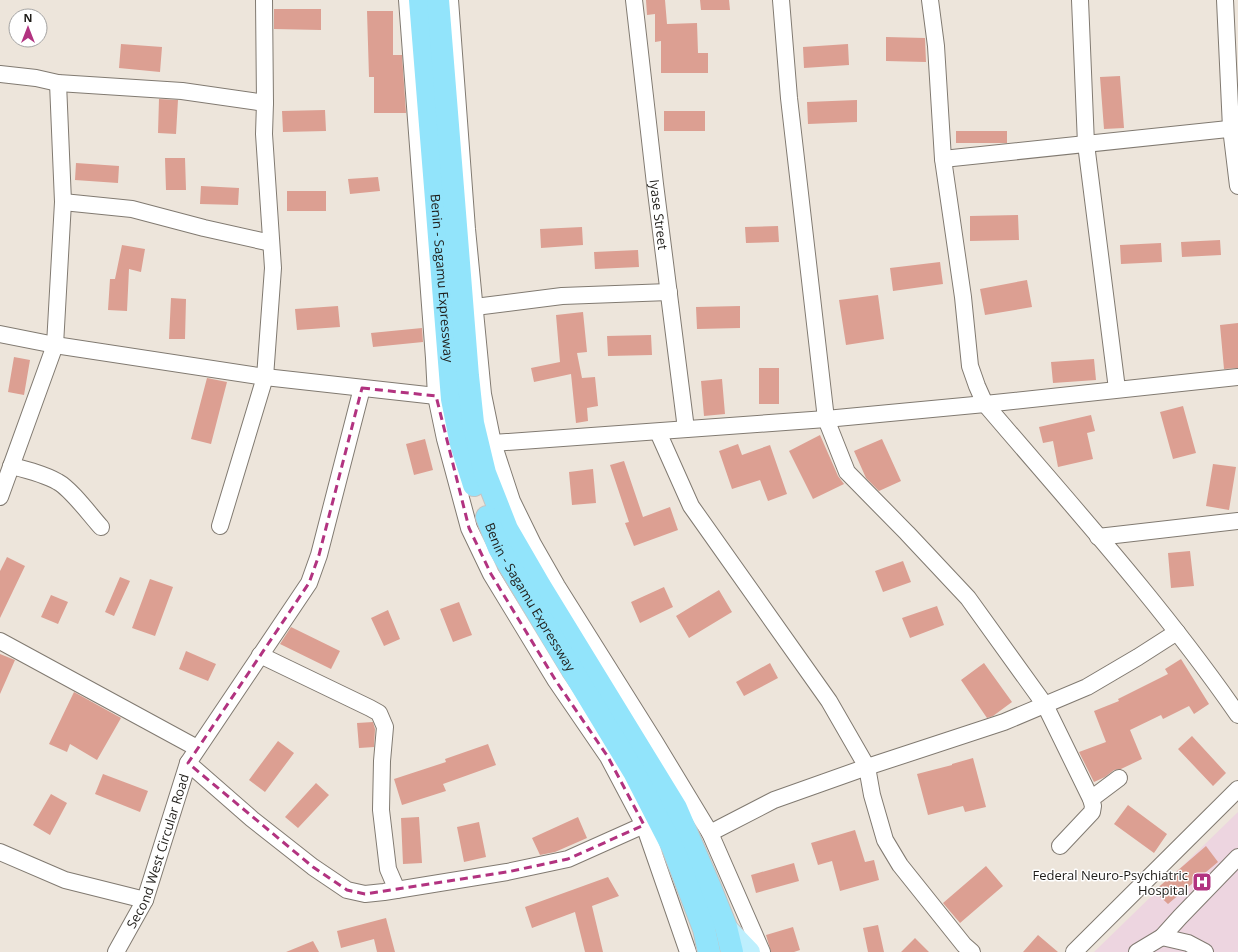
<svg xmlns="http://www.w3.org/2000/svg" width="1238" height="952" viewBox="0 0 1238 952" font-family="'Open Sans',sans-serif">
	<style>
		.medical { fill: #edd5e0 }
		.building { fill: #dc9f92 }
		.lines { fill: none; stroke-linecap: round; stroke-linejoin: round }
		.minor-casing { stroke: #817a71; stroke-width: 18 }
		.major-casing { stroke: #c4c4c3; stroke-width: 22 }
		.highway-casing { stroke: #c4c4c3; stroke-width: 24 }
		.minor { stroke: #fff; stroke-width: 16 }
		.major { stroke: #beeffd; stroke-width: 20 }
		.highway { stroke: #92e4fb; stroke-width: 22 }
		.marked { fill: none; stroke: #b23380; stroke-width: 3; stroke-dasharray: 8 5; stroke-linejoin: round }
		.labels { text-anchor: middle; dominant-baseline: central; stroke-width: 3; stroke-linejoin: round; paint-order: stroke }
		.street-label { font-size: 13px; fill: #1e1c18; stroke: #fff }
		.poi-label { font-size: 13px; fill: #1e1c18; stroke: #fff; text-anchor: end }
	</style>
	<rect width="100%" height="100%" fill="#ede5db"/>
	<path class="medical" d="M1238 812V952H1094Z"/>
	<path class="building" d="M646 0H665L667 24 697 23 698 53H708V73H661V41L655 42V14L647 15Z
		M700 0H729L730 10H701Z
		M274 9H321V30L274 29Z
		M367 11H393V55H402L406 113H374V77H369Z
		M886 37 925 38 926 62 886 61Z
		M121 44 162 47 160 72 119 68Z
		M848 44 849 65 804 68 803 47Z
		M1120 76 1124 128 1104 129 1100 77Z
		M159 99 178 100 176 134 158 133Z
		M857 100V122L808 124 807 102Z
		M325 110 326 131 283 132 282 111Z
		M664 111H705V131H664Z
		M956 131H1007V143H956Z
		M165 158H185L186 190H166Z
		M76 163 119 166 118 183 75 180Z
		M378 177 380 191 350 194 348 179Z
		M201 186 239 188 238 205 200 204Z
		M287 191H326V211H287Z
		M1018 215 1019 240 970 241V216Z
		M778 226 779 242 746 243 745 227Z
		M582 227 583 245 541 248 540 229Z
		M1220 240 1221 255 1182 257 1181 242Z
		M1161 243 1162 262 1121 264 1120 245Z
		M122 245 145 249 141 272 129 269 127 311 108 310 110 279H115Z
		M638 250 639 267 595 269 594 252Z
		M940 262 943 284 893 291 890 268Z
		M1027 280 1032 307 985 315 980 289Z
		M878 295 884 339 846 345 839 300Z
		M171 298 186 299 185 339H169Z
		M338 306 340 327 297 330 295 309Z
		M740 306V328L697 329 696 307Z
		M583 312 587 352 577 353 582 378 595 377 598 406 587 408 588 421 576 423 571 374 534 382 531 368 560 362 556 315Z
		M1238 323V368L1224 369 1220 325Z
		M422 328 423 342 373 347 371 333Z
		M651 335 652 355 608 356 607 336Z
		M14 357 30 360 24 395 8 392Z
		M1094 359 1096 380 1053 383 1051 362Z
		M759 368H779V404H759Z
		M207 378 227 382 211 444 191 439Z
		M722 379 725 414 704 416 701 381Z
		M1183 406 1196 453 1173 459 1160 412Z
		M1091 415 1095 431 1087 433 1093 459 1058 467 1053 441 1043 443 1039 427Z
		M820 435 838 476 844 484 813 499 789 451Z
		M425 439 433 470 414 475 406 444Z
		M882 439 901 481 879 491 866 478 854 451Z
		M738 444 742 455 770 445 787 494 768 501 760 480 732 489 719 451Z
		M624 461 643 517 670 507 678 530 634 546 625 523 629 522 610 465Z
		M1213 464 1236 467 1229 510 1206 506Z
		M593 469 596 503 572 505 569 472Z
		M1190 551 1194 586 1171 588 1168 553Z
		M7 557 25 566 0 618V571Z
		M903 561 911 582 883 592 875 571Z
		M120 577 130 581 114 616 105 612Z
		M150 579 173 587 155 636 132 628Z
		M664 587 673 607 640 623 631 602Z
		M719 590 732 612 689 638 676 616Z
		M51 595 68 602 58 624 41 617Z
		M459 602 472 635 453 642 440 609Z
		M937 606 944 625 910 638 902 618Z
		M388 610 400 639 384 646 371 618Z
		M291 627 340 651 331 669 280 644Z
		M186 651 216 664 208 681 179 669Z
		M0 654 15 660 0 694Z
		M1181 659 1209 704 1194 714 1189 706 1163 719 1161 715 1130 730 1142 759 1121 769 1114 770 1105 777 1094 782 1079 752 1106 742 1094 711 1119 701 1118 699 1168 674 1165 669Z
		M770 663 778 678 744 696 736 682Z
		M984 663 1012 702 993 716 987 718 961 680Z
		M74 692 121 718 97 760 70 744 67 752 49 744Z
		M373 722 375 729 374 747 359 748 357 723Z
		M1192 736 1226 773 1213 786 1178 749Z
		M278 741 294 753 265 792 249 780Z
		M488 744 496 765 443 784 446 791 402 805 394 779 446 762 445 759Z
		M973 758 986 807 965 812 963 806 928 815 917 774 952 765V764Z
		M103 774 148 791 140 812 95 794Z
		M316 783 329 795 298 828 285 817Z
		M51 794 67 803 50 835 33 825Z
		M1128 805 1167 834 1154 853 1114 824Z
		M419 817 422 863 403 864 401 818Z
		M578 817 587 838 555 852 540 855 532 838Z
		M479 822 486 857 464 862 457 827Z
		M855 830 865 862 874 860 879 880 840 891 832 861 818 865 811 843Z
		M1206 846 1218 862 1168 904 1154 891Z
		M794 863 799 881 756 893 751 875Z
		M986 866 1003 886 960 923 943 903Z
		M608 877 619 896 592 906 603 952H585L575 912 532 928 525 907Z
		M386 918 395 952H377L374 939 341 948 337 931Z
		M878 925 884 952H868L863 928Z
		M793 927 800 950 794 952H771L766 935Z
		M1038 935 1058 952H1023Z
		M915 938 929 952H901Z
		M313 941 319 952H286Z"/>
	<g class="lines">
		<g class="minor-casing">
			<g id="minor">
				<path d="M407 0 434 358 436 396 445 439 469 528 491 574 556 681 608 757 644 825 688 952"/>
				<path d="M450 0 467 229 483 394 493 443 512 501 533 544 557 586 655 742 710 833 762 952"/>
				<path id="s1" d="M634 0 655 184 686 429"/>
				<path d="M781 0 789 98 826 419 847 472 907 533 968 598 1045 705 1091 799 1093 806 1092 812 1060 846"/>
				<path d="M930 0 936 46 943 159 963 297 970 366 977 386 985 404C1072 506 1162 605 1238 715"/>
				<path d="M1080 0 1086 144 1117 389"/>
				<path d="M1225 0 1231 128 1238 186"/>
				<path d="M0 74 36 78 58 83 182 91 265 103"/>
				<path d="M943 159 1238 128"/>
				<path d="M63 202 132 209 204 228 271 243"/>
				<path d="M475 307 562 296 669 292"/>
				<path d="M0 334 55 345 265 377 436 396"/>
				<path d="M658 432 691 506 829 701 867 767 872 795 885 840 900 865 964 945 972 952"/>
				<path d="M493 443 826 419 985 404 1238 377"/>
				<path d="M11 466C27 470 44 474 58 482 71 489 91 516 101 527"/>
				<path d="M0 497 55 345 63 202 58 83"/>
				<path d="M220 526 265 377 273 268 264 134 265 103 264 0"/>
				<path d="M1098 537 1238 521"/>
				<path d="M0 641 197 748"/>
				<path d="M260 655 370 708 379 713 385 727 382 761 381 810 388 869 397 890"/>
				<path d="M188 763 252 819 313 867 347 890 365 894 384 892 507 872 568 859 644 825"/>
				<path d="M1091 799 1119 778"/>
				<path d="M710 833 774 800 867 767 1004 722 1087 687 1138 657 1177 632"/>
				<path d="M0 852 65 880 145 900"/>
				<path d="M1162 937 1188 943 1205 952"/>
				<path id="s2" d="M116 952 145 900 188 763 309 583 319 555 362 388"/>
				<path d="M1074 952 1238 789"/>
				<path d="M1137 952 1162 937 1180 917 1238 857"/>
			</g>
		</g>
		<g class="major-casing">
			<path id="major" d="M726 927 750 952"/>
		</g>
		<g class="highway-casing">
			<g id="highway">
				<path id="s3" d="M420 0 452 399 461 444 474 485"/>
				<path d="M438 0 468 376 473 423 485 473 507 529 540 586 676 808 710 887 726 927 732 952"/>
				<path id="s4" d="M487 517 499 548 554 640 634 772 673 848 704 929 709 952"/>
			</g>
		</g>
		<use href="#minor" class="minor"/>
		<use href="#major" class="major"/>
		<use href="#highway" class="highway"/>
	</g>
	<path class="marked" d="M362 388 436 396 469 528 491 574 556 681 608 757 644 825 568 859 507 872 365 894 347 890 313 867 188 763 309 583 319 555Z"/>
	<defs>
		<g id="hospital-square" transform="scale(1)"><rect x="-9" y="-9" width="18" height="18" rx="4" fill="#b23380" stroke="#fff"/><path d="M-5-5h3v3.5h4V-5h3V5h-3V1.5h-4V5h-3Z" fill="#fff"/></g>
	</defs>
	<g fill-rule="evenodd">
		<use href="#hospital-square" x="1202" y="882"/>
	</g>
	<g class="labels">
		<g class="street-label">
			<text stroke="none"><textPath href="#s1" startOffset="216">Iyase Street</textPath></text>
			<text stroke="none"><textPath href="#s3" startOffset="279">Benin - Sagamu Expressway</textPath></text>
			<text stroke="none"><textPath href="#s4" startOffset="91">Benin - Sagamu Expressway</textPath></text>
			<text stroke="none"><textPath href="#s2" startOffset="110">Second West Circular Road</textPath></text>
		</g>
		<g class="poi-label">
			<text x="1188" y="875">Federal Neuro-Psychiatric<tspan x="1188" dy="15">Hospital</tspan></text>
		</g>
	</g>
	<g transform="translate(28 28)"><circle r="19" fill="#ffffff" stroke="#a5a4a3"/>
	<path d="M0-3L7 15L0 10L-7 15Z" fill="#b23380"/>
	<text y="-6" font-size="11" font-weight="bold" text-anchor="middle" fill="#1e1c18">N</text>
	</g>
</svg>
